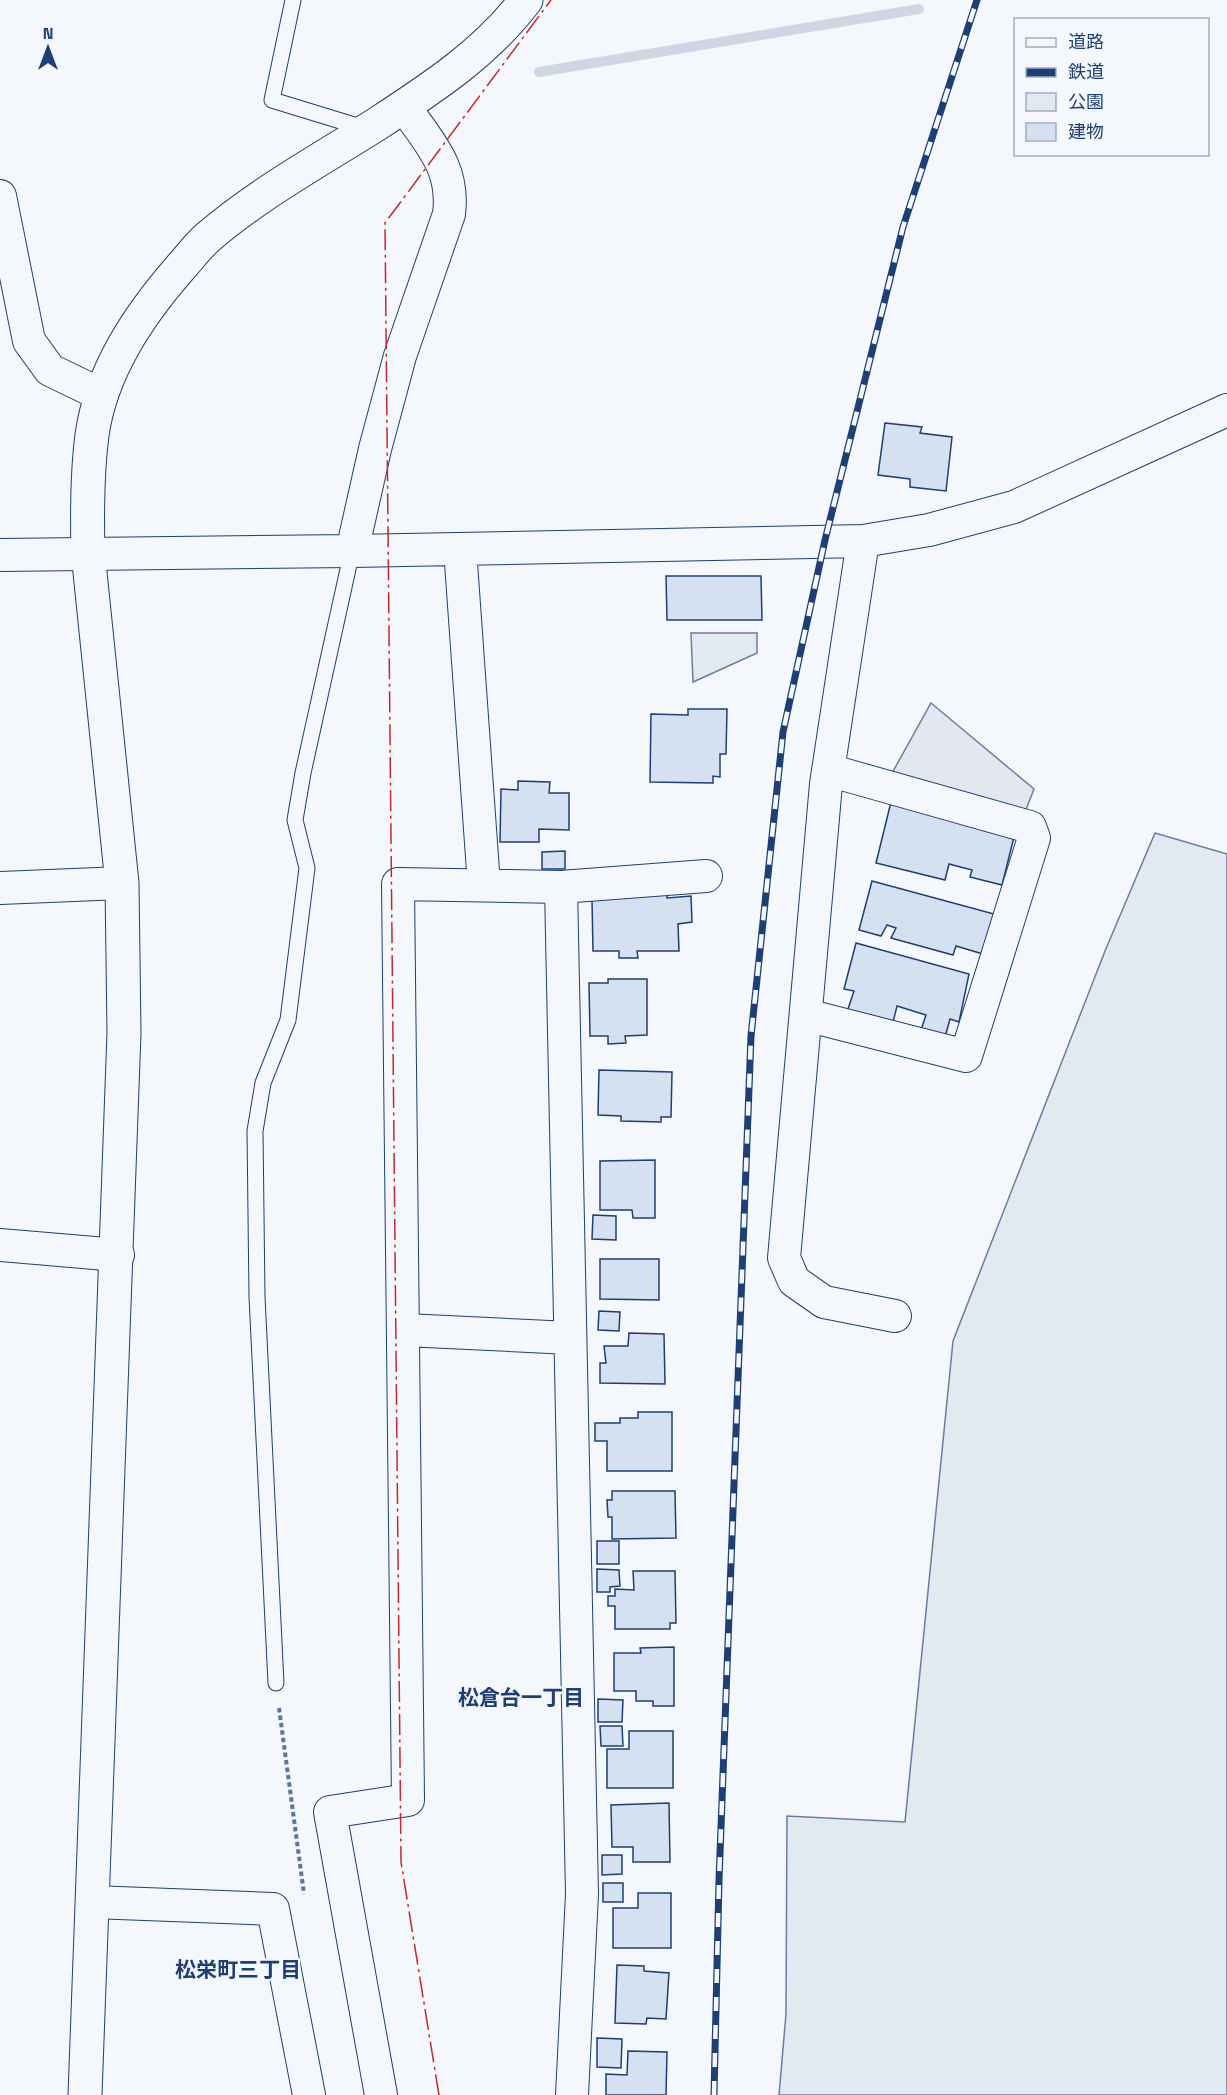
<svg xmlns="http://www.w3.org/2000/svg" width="1227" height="2095" viewBox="0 0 1227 2095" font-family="'Space Grotesk','Noto Sans JP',sans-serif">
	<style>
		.green { fill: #e3e9f0; stroke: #687fa3; stroke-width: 1.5 }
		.parking { fill: #e3e8f0; stroke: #687fa3; stroke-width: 1.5 }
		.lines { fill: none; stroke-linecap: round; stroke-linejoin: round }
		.stream { stroke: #cfd7e4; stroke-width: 10 }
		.building { fill: #d5e0f0; stroke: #1d3f73; stroke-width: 1.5 }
		.lane-casing { stroke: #1d3f73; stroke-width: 17 }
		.street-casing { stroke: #1d3f73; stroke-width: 34 }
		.secondary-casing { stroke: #1d3f73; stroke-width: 35 }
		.path { stroke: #5e769c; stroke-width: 4; stroke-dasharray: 4.5 3; stroke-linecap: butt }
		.lane { stroke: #f4f7fb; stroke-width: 15 }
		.street { stroke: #f4f7fb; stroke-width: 32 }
		.secondary { stroke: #f4f7fb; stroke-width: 33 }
		.rail-casing { stroke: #1d3f73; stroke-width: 7 }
		.rail { stroke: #f4f7fb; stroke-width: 4.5; stroke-dasharray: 14; stroke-linecap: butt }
		.power { stroke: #c62828; stroke-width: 1.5; stroke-dasharray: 21 4.5 3 4.5; stroke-linecap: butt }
		.labels { text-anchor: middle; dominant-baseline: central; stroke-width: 4.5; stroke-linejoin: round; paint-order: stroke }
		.neighbourhood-label { font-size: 21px; font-weight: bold; fill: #1d3f73; stroke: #f4f7fb }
	</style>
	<rect width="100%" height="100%" fill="#f4f7fb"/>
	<path class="green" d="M691 633H757V653L693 682Z
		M1155 833 1227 854V2095H779L786 2014 787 1816 905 1822 953 1341 1105 951Z"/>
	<path class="parking" d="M931 703 1034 789 1025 812 891 775Z"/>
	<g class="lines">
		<path class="stream" d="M539 72 919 9"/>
	</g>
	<path class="building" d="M885 423 922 427 920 433 952 437 946 491 910 487V479L878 475Z
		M666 576H761L762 620H667Z
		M688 709H727L726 754H720V777L713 776V783L650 782 651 714 688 715Z
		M518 781 550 782 549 793H569V830L539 829V842H500L501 789 518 790Z
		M891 802 1015 833 1002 885 970 877 972 870 949 864 945 880 876 863Z
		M565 851V869H542V852Z
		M872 881 994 914 983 954 956 946 953 955 891 938 896 928 887 925 881 936 859 930Z
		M667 891V898L691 896 692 922 678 924 679 951H637L638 958H619V951H593L592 900Z
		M856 943 969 974 959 1022 950 1019 945 1037 921 1030 926 1015 897 1006 892 1026 847 1012 854 991 844 989Z
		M608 979H647V1035L625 1036 626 1043 608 1044V1036H590L589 983H608Z
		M599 1070 672 1072 671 1117H661V1122L621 1121V1116L598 1115Z
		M655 1160V1218H633L632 1210H600V1161Z
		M593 1215 616 1216V1240L592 1239Z
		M600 1259H659V1300L600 1299Z
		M599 1311 620 1312 619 1331 598 1330Z
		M629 1333 664 1334 665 1384 600 1383V1363H606L604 1346H628Z
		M638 1412H672V1471H607V1441H595V1423H620V1418H638Z
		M612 1491H675L676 1538 612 1539V1517H608L607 1500H612Z
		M597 1541H619V1564H597Z
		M597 1569 619 1570 620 1586 610 1587V1592H597Z
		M633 1571H675L676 1623H670V1629H615V1606H608V1596H615V1589L634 1590Z
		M674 1647V1706H653V1701H636V1691H614V1653H641L640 1648Z
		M598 1699 623 1700 622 1722H598Z
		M600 1726H622L623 1746H601Z
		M629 1731H673V1788H607V1749H629Z
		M669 1803 670 1862H633V1847H612L611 1805Z
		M602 1855H622V1874L602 1875Z
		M603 1883H623V1902H603Z
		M638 1893H671V1948H613V1908H638Z
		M617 1965 644 1966V1971L669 1973 666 2019 647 2018 646 2024 615 2023Z
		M597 2038 622 2039 621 2068 597 2067Z
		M628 2051 667 2052 666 2095H606V2074L627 2075Z"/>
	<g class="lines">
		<g class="lane-casing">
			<path id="lane" d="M293 0 272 100 367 129
				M276 1683 257 1297 255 1131 263 1083 288 1020 307 868 295 820 303 773 352 551"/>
		</g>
		<g class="street-casing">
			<path id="street" d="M0 196 29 341 50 370 102 395
				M863 541 826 784 784 1258 794 1281 824 1302 895 1316
				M460 549 484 885
				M352 551 375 449 400 356 449 214C455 167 429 143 404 106
				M0 555 352 551 863 541 929 530 1014 507 1227 410
				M561 887 582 1894 572 2095
				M0 888 122 883
				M806 1015 966 1056 1034 838 1030 827 828 770
				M0 1245 118 1255
				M405 1330 570 1338
				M92 1902 273 1909 309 2095
				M381 2095 330 1812 408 1800 398 884 561 887 706 876"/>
		</g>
		<g class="secondary-casing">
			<path id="secondary" d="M85 2095 124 1033 122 883 88 553C87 513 87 473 92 435 101 371 139 315 180 268 189 258 197 247 207 238 258 194 320 160 377 124 432 88 486 53 526 0"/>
		</g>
		<path class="path" d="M279 1708 304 1894"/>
		<use href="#lane" class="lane"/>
		<use href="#street" class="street"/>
		<use href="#secondary" class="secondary"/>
		<g class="rail-casing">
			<path id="rail" d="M714 2095 719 1880 751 1036 783 732 825 540 903 227 977 0"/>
		</g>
		<use href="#rail" class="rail"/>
		<path class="power" d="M439 2095 401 1862 385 223 551 0"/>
	</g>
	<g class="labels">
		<g class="neighbourhood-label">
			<text x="521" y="1697">松倉台一丁目</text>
			<text x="238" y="1969">松栄町三丁目</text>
		</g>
	</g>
	<rect x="1014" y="18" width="195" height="138" fill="#f4f7fb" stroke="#9eadc5" stroke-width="1.5"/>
	<rect x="1026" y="38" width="30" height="9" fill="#f4f7fb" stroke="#9eadc5" stroke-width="1.5"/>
	<text x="1068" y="48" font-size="18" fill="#1d3f73">道路</text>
	<rect x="1026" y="68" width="30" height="9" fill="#1d3f73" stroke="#9eadc5" stroke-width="1.5"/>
	<text x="1068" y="78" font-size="18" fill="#1d3f73">鉄道</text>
	<rect x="1026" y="93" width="30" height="18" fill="#e3e9f0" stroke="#9eadc5" stroke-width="1.5"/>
	<text x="1068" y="108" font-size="18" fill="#1d3f73">公園</text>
	<rect x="1026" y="123" width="30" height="18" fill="#d5e0f0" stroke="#9eadc5" stroke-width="1.5"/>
	<text x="1068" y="138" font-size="18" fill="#1d3f73">建物</text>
	<g transform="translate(48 48)" stroke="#f4f7fb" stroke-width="4.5" paint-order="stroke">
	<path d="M0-4.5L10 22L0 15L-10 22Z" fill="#1d3f73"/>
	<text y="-9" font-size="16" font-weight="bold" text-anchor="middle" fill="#1d3f73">N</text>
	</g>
</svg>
